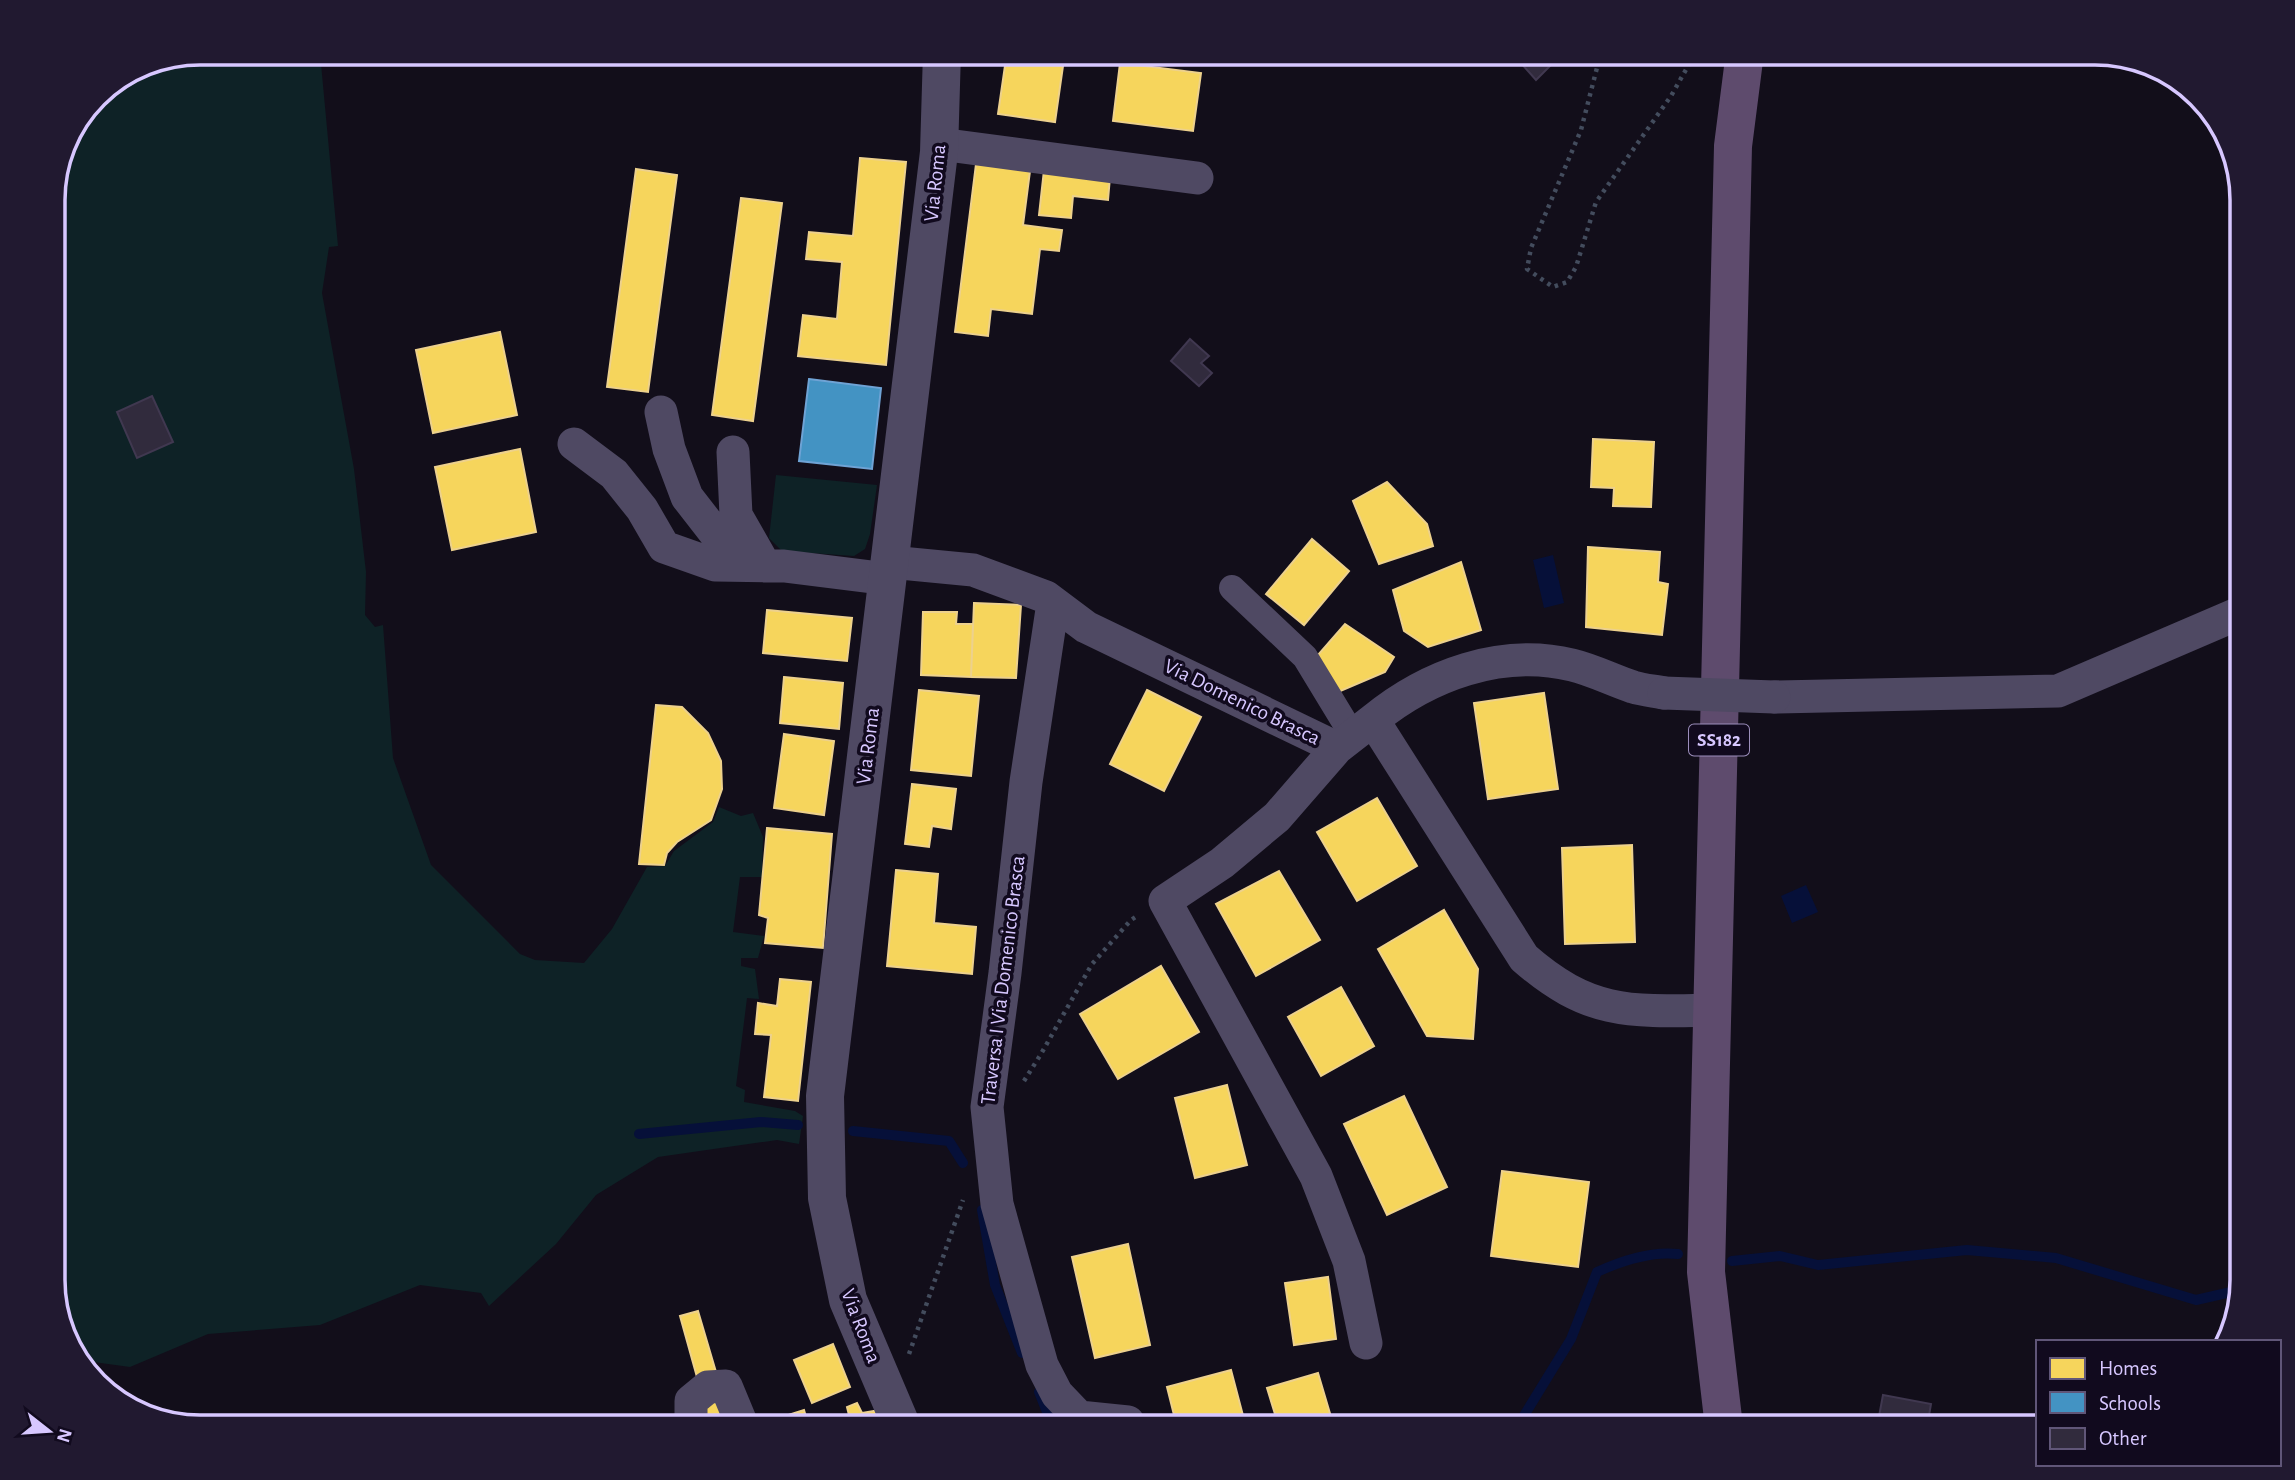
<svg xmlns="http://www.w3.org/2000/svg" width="2295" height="1480" viewBox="0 0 2295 1480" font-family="'Alegreya Sans',sans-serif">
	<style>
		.green { fill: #0e2226 }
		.water { fill: #061039 }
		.homes { fill: #f6d55c; stroke: #edd18d; stroke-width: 2 }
		.schools { fill: #4393c3; stroke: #6fa3d5; stroke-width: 2 }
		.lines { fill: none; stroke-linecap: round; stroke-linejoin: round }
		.stream { stroke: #061039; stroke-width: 10 }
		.building { fill: #312b3d; stroke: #403850; stroke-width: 2 }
		.path { stroke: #434c5d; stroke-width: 4.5; stroke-dasharray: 3.5 5; stroke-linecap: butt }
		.pedestrian { stroke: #4f4963; stroke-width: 26 }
		.minor { stroke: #4f4963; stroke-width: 33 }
		.tertiary { stroke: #4f4963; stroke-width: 38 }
		.primary { stroke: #5e4b6d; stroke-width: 38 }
		.rail { stroke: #424f65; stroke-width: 5; stroke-dasharray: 10 9; stroke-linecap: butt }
		.minor-bridge { stroke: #4f4963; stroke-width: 33 }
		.labels { text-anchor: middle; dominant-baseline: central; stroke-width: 7; stroke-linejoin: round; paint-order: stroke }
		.shield { fill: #110a1e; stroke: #9c8ebc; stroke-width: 2 }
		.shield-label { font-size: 19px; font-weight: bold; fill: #d7c7ff }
		.street-label { font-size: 21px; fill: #d7c7ff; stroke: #110a1e }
		.rim { fill: none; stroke: #d7c7ff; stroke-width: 3.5 }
	</style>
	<rect width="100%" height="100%" fill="#120e1a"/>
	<path class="green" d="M200 53H320L338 246 329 247 322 293 354 469 366 572 365 615 375 627 383 625 393 758 431 865 520 954 535 960 584 963 612 929 647 867 665 866 674 851 713 822 719 807 741 816 753 813 763 837 762 877H740L733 932 764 936 758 958H741V966L755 969 759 999 747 998 736 1086 745 1090 744 1102 795 1111 803 1116 799 1144 777 1140 658 1157 596 1195 556 1244 489 1306 481 1293 420 1285 320 1325 208 1334 130 1367 79 1360 72 1353 53 1289V191L64 143 96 95 144 64Z
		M776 475 877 485 870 534 865 549 854 556 782 551 769 538Z"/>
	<path class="water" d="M1553 555 1564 603 1544 608 1533 560Z
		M1806 885 1818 912 1792 923 1781 896Z"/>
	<path class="homes" d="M1007 52H1065L1055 122 998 114Z
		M1120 63 1201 73 1193 131 1113 121Z
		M860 158 906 162 886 365 798 356 803 315 837 319 842 262 806 259 809 232 853 236Z
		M976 164 1030 171 1023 225 1062 230 1059 251 1040 249 1032 314 991 309 988 336 955 332Z
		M636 169 677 175 648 392 607 387Z
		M1044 170 1110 177 1108 200 1073 196 1071 218 1039 215Z
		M741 198 782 203 753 421 712 415Z
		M500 332 517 415 433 433 416 350Z
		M1593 439 1654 442 1651 507 1613 506 1614 488 1591 487Z
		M520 449 536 532 452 550 435 467Z
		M1387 482 1427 524 1433 546 1379 564 1353 501Z
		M1312 539 1349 571 1304 625 1266 594Z
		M1588 547 1660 552 1658 582 1668 584 1662 635 1586 627Z
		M1461 562 1481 630 1428 647 1404 631 1393 590Z
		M974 603 1021 605 1016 678 971 677Z
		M767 610 852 618 847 661 763 653Z
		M923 612H957L956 624H973L971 677 921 675Z
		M1345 624 1394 657 1385 672 1338 692 1317 656Z
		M784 677 843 683 839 729 780 723Z
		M919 690 979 696 971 776 911 770Z
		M1147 690 1201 717 1164 791 1110 764Z
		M1544 693 1558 789 1488 799 1474 703Z
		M656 705 682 707 708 733 721 761 722 789 711 820 677 842 667 853 664 865 639 864Z
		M784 734 834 741 824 815 774 808Z
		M912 784 956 789 951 829 932 826 929 847 905 844Z
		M1377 798 1417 866 1357 901 1317 832Z
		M767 828 832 834 823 948 765 943 768 918 759 915Z
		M1632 845 1635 942 1565 944 1562 848Z
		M896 870 938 874 934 923 976 927 972 974 887 966Z
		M1279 871 1320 940 1256 976 1216 904Z
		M1444 910 1478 969 1473 1039 1427 1036 1378 949Z
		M1161 966 1199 1032 1118 1079 1080 1014Z
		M780 979 811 982 798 1101 764 1097 771 1035 755 1034 758 1003 777 1006Z
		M1341 987 1374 1046 1321 1076 1288 1017Z
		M1227 1085 1247 1165 1195 1178 1175 1098Z
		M1404 1096 1447 1187 1387 1215 1344 1124Z
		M1502 1171 1589 1182 1578 1267 1491 1256Z
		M1128 1244 1150 1345 1095 1358 1072 1257Z
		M1328 1277 1336 1339 1294 1345 1285 1283Z
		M698 1311 716 1372 697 1377 680 1316Z
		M833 1344 850 1387 812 1403 794 1360Z
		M1231 1370 1246 1427H1177L1167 1387Z
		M1318 1373 1334 1427H1279L1267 1388Z
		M708 1394 737 1427H697Z
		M857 1403 862 1413 879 1410 888 1427H841L851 1423 847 1407Z
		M804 1410 809 1427H761L760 1424Z"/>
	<path class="schools" d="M809 379 881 388 872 469 799 461Z"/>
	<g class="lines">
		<path class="stream" d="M853 1131 949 1141 963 1163
			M639 1134 761 1122 798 1125
			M982 1210 995 1285 1022 1353
			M1732 1261 1780 1256 1818 1265 1967 1250 2056 1258 2196 1300 2240 1290
			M1039 1392 1047 1412 1069 1427
			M1517 1427 1571 1339 1597 1272C1621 1261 1652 1251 1678 1254"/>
	</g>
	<path class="building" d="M1511 52H1564L1536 80Z
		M1190 339 1209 356 1201 363 1212 373 1199 386 1171 361Z
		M152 396 173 442 137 458 117 412Z
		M1883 1395 1931 1404 1927 1427H1877Z"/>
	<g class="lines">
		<path class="path" d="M1601 52 1581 130 1531 248 1527 269 1553 287 1567 282 1576 267 1596 202 1671 96 1696 52
			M1024 1081 1041 1054 1092 964 1131 920 1137 916
			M909 1354 963 1200"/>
		<path class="pedestrian" d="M1232 588 1305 657 1353 736"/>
		<path class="minor" d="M940 144 1197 178
			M661 412 669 449 687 497 740 565
			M574 444 614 474 642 509 664 547 715 565 784 566 888 579
			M733 452 736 515 765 566
			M890 562 973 570 1046 597 1086 627 1337 748 1373 720 1524 958C1589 1015 1631 1012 1713 1010
			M1053 603 1026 782 1005 973 987 1107 997 1204 1042 1365 1057 1394 1079 1417 1128 1422
			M1774 697 2058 691 2242 612
			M1373 720C1428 675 1501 648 1572 665 1593 670 1612 680 1633 687 1643 690 1654 691 1664 693
			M1337 748 1277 817 1222 863 1165 901 1316 1176 1349 1261 1366 1343
			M691 1427V1401L708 1387 726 1386 743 1427"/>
		<path class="tertiary" d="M902 1427 848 1300 827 1198 825 1096 939 152 942 52"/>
		<path class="primary" d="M1724 1427 1706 1272 1733 146 1745 52"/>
		<path class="rail" d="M1001 1426 1002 1427"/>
		<path class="minor-bridge" d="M1664 693 1774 697"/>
	</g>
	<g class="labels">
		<rect class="shield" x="1689" y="724.5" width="60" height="31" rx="5"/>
		<g class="shield-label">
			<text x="1719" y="740">SS182</text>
		</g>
		<g class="street-label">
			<text transform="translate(935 183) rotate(-84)">Via Roma</text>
			<text transform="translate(1242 702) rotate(26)">Via Domenico Brasca</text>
			<text transform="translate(868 746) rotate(-83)">Via Roma</text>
			<text transform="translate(1003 980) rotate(-83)">Traversa I Via Domenico Brasca</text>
			<text transform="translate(861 1326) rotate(69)">Via Roma</text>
		</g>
	</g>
	<path d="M0 0H2295V1480H0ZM200 65H2095A135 135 0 0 1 2230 200V1280A135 135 0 0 1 2095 1415H200A135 135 0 0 1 65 1280V200A135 135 0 0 1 200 65Z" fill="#211930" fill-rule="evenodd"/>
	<path class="rim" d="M200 65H2095A135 135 0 0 1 2230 200V1280A135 135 0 0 1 2095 1415H200A135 135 0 0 1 65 1280V200A135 135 0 0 1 200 65Z"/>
	<rect x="2036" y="1340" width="245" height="126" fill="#110a1e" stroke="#605678" stroke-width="2"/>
	<rect x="2050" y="1358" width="35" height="21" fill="#f6d55c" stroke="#605678" stroke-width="2"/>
	<text x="2099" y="1375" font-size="21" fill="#d7c7ff">Homes</text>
	<rect x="2050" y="1392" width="35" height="21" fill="#4393c3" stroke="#605678" stroke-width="2"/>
	<text x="2099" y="1410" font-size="21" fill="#d7c7ff">Schools</text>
	<rect x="2050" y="1428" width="35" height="21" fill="#312b3d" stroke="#605678" stroke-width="2"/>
	<text x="2099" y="1445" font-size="21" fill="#d7c7ff">Other</text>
	<g transform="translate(49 1431) rotate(107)" stroke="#110a1e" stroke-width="5" paint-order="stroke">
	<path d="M0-5L12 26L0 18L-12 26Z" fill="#d7c7ff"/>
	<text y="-10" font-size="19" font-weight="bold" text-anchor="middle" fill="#d7c7ff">N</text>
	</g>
</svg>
